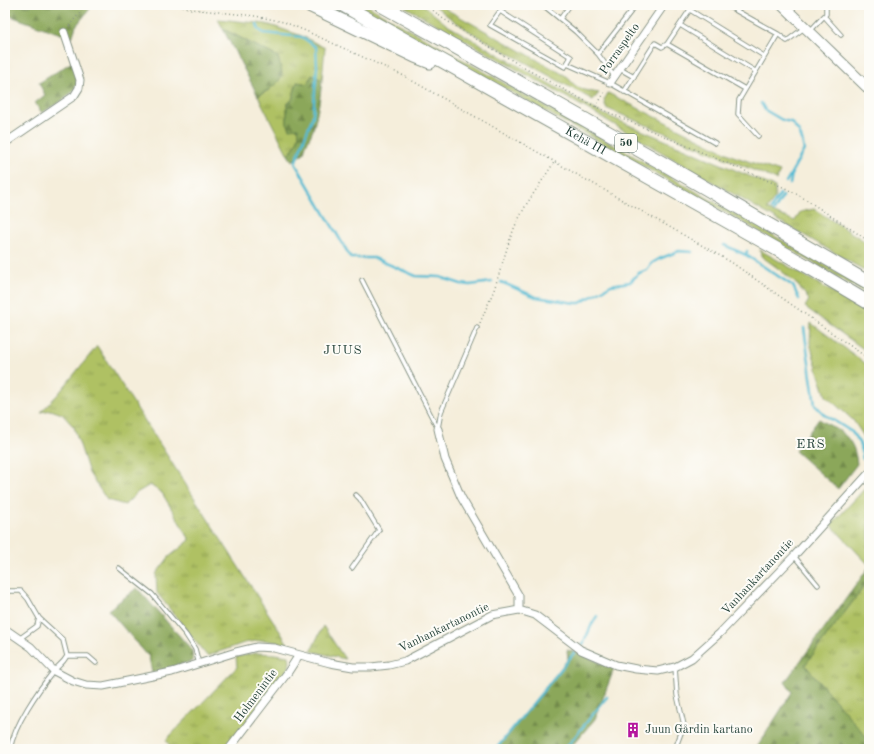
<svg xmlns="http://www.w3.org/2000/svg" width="874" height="754" viewBox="0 0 874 754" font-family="'Old Standard TT',serif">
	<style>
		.grass { fill: url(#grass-tufts); stroke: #677f4c }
		.forest { fill: url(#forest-firs); stroke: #557247 }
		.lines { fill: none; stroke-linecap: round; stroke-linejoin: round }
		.stream { stroke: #55bbd3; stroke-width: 2.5 }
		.lane-casing { stroke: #8a9688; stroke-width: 5.5 }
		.street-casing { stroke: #8a9688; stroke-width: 9 }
		.secondary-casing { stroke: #8a9688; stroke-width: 12 }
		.highway-casing { stroke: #8a9688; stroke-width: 15 }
		.path { stroke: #8a9688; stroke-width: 1.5; stroke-dasharray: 1 3; stroke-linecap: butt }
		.lane { stroke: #fff; stroke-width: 3.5 }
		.street { stroke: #fff; stroke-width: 7 }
		.secondary { stroke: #fff; stroke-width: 10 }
		.highway { stroke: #fff; stroke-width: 13 }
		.labels { text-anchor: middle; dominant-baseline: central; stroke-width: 4; stroke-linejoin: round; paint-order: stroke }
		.shield { fill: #fdfcf7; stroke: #62766e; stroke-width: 1 }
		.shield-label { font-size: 11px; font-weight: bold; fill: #1f3d34 }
		.street-label { font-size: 12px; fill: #1f3d34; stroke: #fdfcf7 }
		.poi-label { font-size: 12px; fill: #1f3d34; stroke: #fdfcf7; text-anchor: start }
		.neighbourhood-label { font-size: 13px; letter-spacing: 1px; fill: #1f3d34; stroke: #fdfcf7 }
	</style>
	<defs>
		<pattern id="grass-tufts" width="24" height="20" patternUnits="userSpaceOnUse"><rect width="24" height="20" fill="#afc164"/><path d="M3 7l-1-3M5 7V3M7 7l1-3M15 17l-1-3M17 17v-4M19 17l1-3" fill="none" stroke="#8e9e53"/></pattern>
		<pattern id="forest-firs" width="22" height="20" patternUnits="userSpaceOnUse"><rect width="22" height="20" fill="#8ba75a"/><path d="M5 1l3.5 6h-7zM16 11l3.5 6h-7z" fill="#71894b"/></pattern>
	</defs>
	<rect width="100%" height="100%" fill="#fdfcf7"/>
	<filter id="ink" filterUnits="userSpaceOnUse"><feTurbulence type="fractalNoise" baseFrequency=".025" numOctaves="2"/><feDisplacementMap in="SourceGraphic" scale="8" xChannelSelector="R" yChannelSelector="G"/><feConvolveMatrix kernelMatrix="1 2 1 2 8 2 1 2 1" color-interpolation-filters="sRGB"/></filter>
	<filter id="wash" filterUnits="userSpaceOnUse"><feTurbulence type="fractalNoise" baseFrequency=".012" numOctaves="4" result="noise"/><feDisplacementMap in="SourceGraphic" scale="16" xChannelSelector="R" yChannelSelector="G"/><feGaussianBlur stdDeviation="0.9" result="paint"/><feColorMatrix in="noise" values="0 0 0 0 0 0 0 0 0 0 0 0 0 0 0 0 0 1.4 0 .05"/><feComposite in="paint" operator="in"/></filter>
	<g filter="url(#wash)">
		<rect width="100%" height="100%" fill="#f5eedb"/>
		<path class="grass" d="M356 5H366L810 256 869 290V295L744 223Z
			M402 5H423L447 25 601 113 775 187V198L767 209C777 215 785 217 795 221L800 212 814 209 869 244V273L589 110Z
			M434 5H448L444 8 568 77C574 89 587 91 599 93L593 100 469 31 450 18Z
			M218 19 267 24 302 36 325 48 322 80 312 75 310 78 308 84 297 82 292 100 287 104V123L298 128C301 138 295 148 288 155L258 96 269 90 278 57 223 29Z
			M608 93 733 156 780 172 776 180 772 178 606 108 604 100Z
			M760 250 869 313V353L805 307 809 300C797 281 779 269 761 256Z
			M811 323 869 366V452L865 438 853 420 826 396 818 372 810 343Z
			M97 346 288 644 263 640 244 643 207 656 157 593 156 574 169 557 190 540 162 493 150 485 138 492 125 505 107 500 89 473 74 427 62 414 51 410 41 412 59 393Z
			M869 484V565L831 525Z
			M869 580V740L805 665Z
			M323 626 345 659 311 651Z
			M256 653 274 654 289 656 290 661 289 668 227 749H172L166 740 237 667 236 657Z"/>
		<path class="forest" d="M5 5H93L76 26 72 38 5 14Z
			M223 29 278 57C279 62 282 69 282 74 280 84 266 91 258 96Z
			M72 62C73 67 76 74 77 80 78 95 52 106 42 113L35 103 45 95 39 83Z
			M312 75 322 80C320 99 318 112 313 130 310 138 305 145 304 153L292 161 288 155C295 148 301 138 298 128L290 129 287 123V104L292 100 297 82 308 84Z
			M819 419C841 432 854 435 857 464L838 489 795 451Z
			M869 567V580L805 665 869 740V749H756L792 692 785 682Z
			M137 588 192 650 193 661 152 673 149 657 108 610Z
			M567 650 577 652 614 669 595 719 569 749H496L568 659Z"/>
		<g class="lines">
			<path class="stream" d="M257 24 259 30 264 33 302 37 316 47 317 67 313 116 295 163 351 258H374L416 276 440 277 461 284 470 285 492 282
				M761 103 765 110 782 120 791 122 799 132 802 140 804 150 786 182
				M790 184 792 174
				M771 209 780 194
				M774 211 783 196
				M724 245 746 255
				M747 251 746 255 793 286 799 299
				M501 282 536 297 575 303H580L611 285 630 282 639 273 647 270 652 263 659 259 679 251 692 252
				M804 328 815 405 825 415 852 432 861 446 863 459
				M583 644 592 624 597 616
				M496 749 574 653
				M565 749 607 697"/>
		</g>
	</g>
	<g filter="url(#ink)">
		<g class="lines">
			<g class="lane-casing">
				<path id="lane" d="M543 5 576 32 598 54 614 76
					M693 5 667 44 745 89
					M726 5 778 34 787 41 804 28
					M690 10 764 56
					M500 11 571 57 565 67 490 25Z
					M824 16 841 35
					M560 19 570 5
					M680 25 755 71
					M810 31 826 14V5
					M598 54 636 5
					M567 64 610 83 715 143
					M620 69 634 77
					M624 92 655 43 662 47 667 44
					M758 136 738 114 739 100 778 34
					M362 280 438 429
					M438 428 441 412 477 328
					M794 556 818 585
					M119 568 152 594 186 635 195 649 199 664
					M352 568 379 530 360 499 356 495
					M5 591H21L28 599 39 618 37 626 19 639
					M67 656H88L96 663
					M675 667 677 695 684 725 675 749
					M10 749C15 724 37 692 53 672 58 665 62 665 67 656L63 640 39 618"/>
			</g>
			<g class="street-casing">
				<path id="street" d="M610 83 664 5
					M5 143 74 96 79 88 80 80 64 32
					M438 429 445 459 461 497 519 596V610
					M5 629 31 647 54 671 73 681 86 685 103 686 172 672 236 652 257 647 274 648 330 663 353 667H371L389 665 405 661 492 615 519 610 535 615 581 650 616 665 636 669 658 671 675 667 692 658 720 633 794 556 869 473
					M229 749 288 672 299 655"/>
			</g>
			<g class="secondary-casing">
				<path id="secondary" d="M782 5 869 89"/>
			</g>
			<g class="highway-casing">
				<g id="highway">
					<path d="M309 5 415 56 430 62"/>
					<path id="s1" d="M343 5 805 265 869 303"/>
					<path d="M381 5 664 164 869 283"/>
				</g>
			</g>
			<path class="path" d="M179 5 191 9 255 16 284 22 306 31 402 75 731 262 869 359
				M427 5 442 18 528 70 596 107 785 188 802 197 869 241
				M69 26 86 5
				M596 107 606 90
				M480 323 494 290 509 242 515 226 526 205 555 161"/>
			<use href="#lane" class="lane"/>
			<use href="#street" class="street"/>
			<use href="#secondary" class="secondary"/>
			<use href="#highway" class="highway"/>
		</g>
	</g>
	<defs>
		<g id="building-bare" transform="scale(1.2)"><path d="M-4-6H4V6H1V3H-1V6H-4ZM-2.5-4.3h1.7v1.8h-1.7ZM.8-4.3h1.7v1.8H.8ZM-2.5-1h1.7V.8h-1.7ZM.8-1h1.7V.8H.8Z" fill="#b5179e" stroke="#fdfcf7" stroke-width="2.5" paint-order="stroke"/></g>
	</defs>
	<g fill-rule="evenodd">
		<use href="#building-bare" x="633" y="730"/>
	</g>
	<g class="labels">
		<rect class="shield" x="615" y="134" width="22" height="18" rx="3"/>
		<g class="shield-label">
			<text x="626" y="143">50</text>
		</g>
		<g class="street-label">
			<text transform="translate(620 49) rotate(-55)">Porraspelto</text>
			<text stroke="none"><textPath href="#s1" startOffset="278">Kehä III</textPath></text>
			<text transform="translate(758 577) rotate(-47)">Vanhankartanontie</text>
			<text transform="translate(444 628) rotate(-26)">Vanhankartanontie</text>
			<text transform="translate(256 696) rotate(-53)">Holmenintie</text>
		</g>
		<g class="poi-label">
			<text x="645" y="730">Juun Gårdin kartano</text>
		</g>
		<g class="neighbourhood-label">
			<text x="343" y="350">JUUS</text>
			<text x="811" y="444">ERS</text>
		</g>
	</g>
	<rect width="874" height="754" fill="none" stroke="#fdfcf7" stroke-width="20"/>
</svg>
